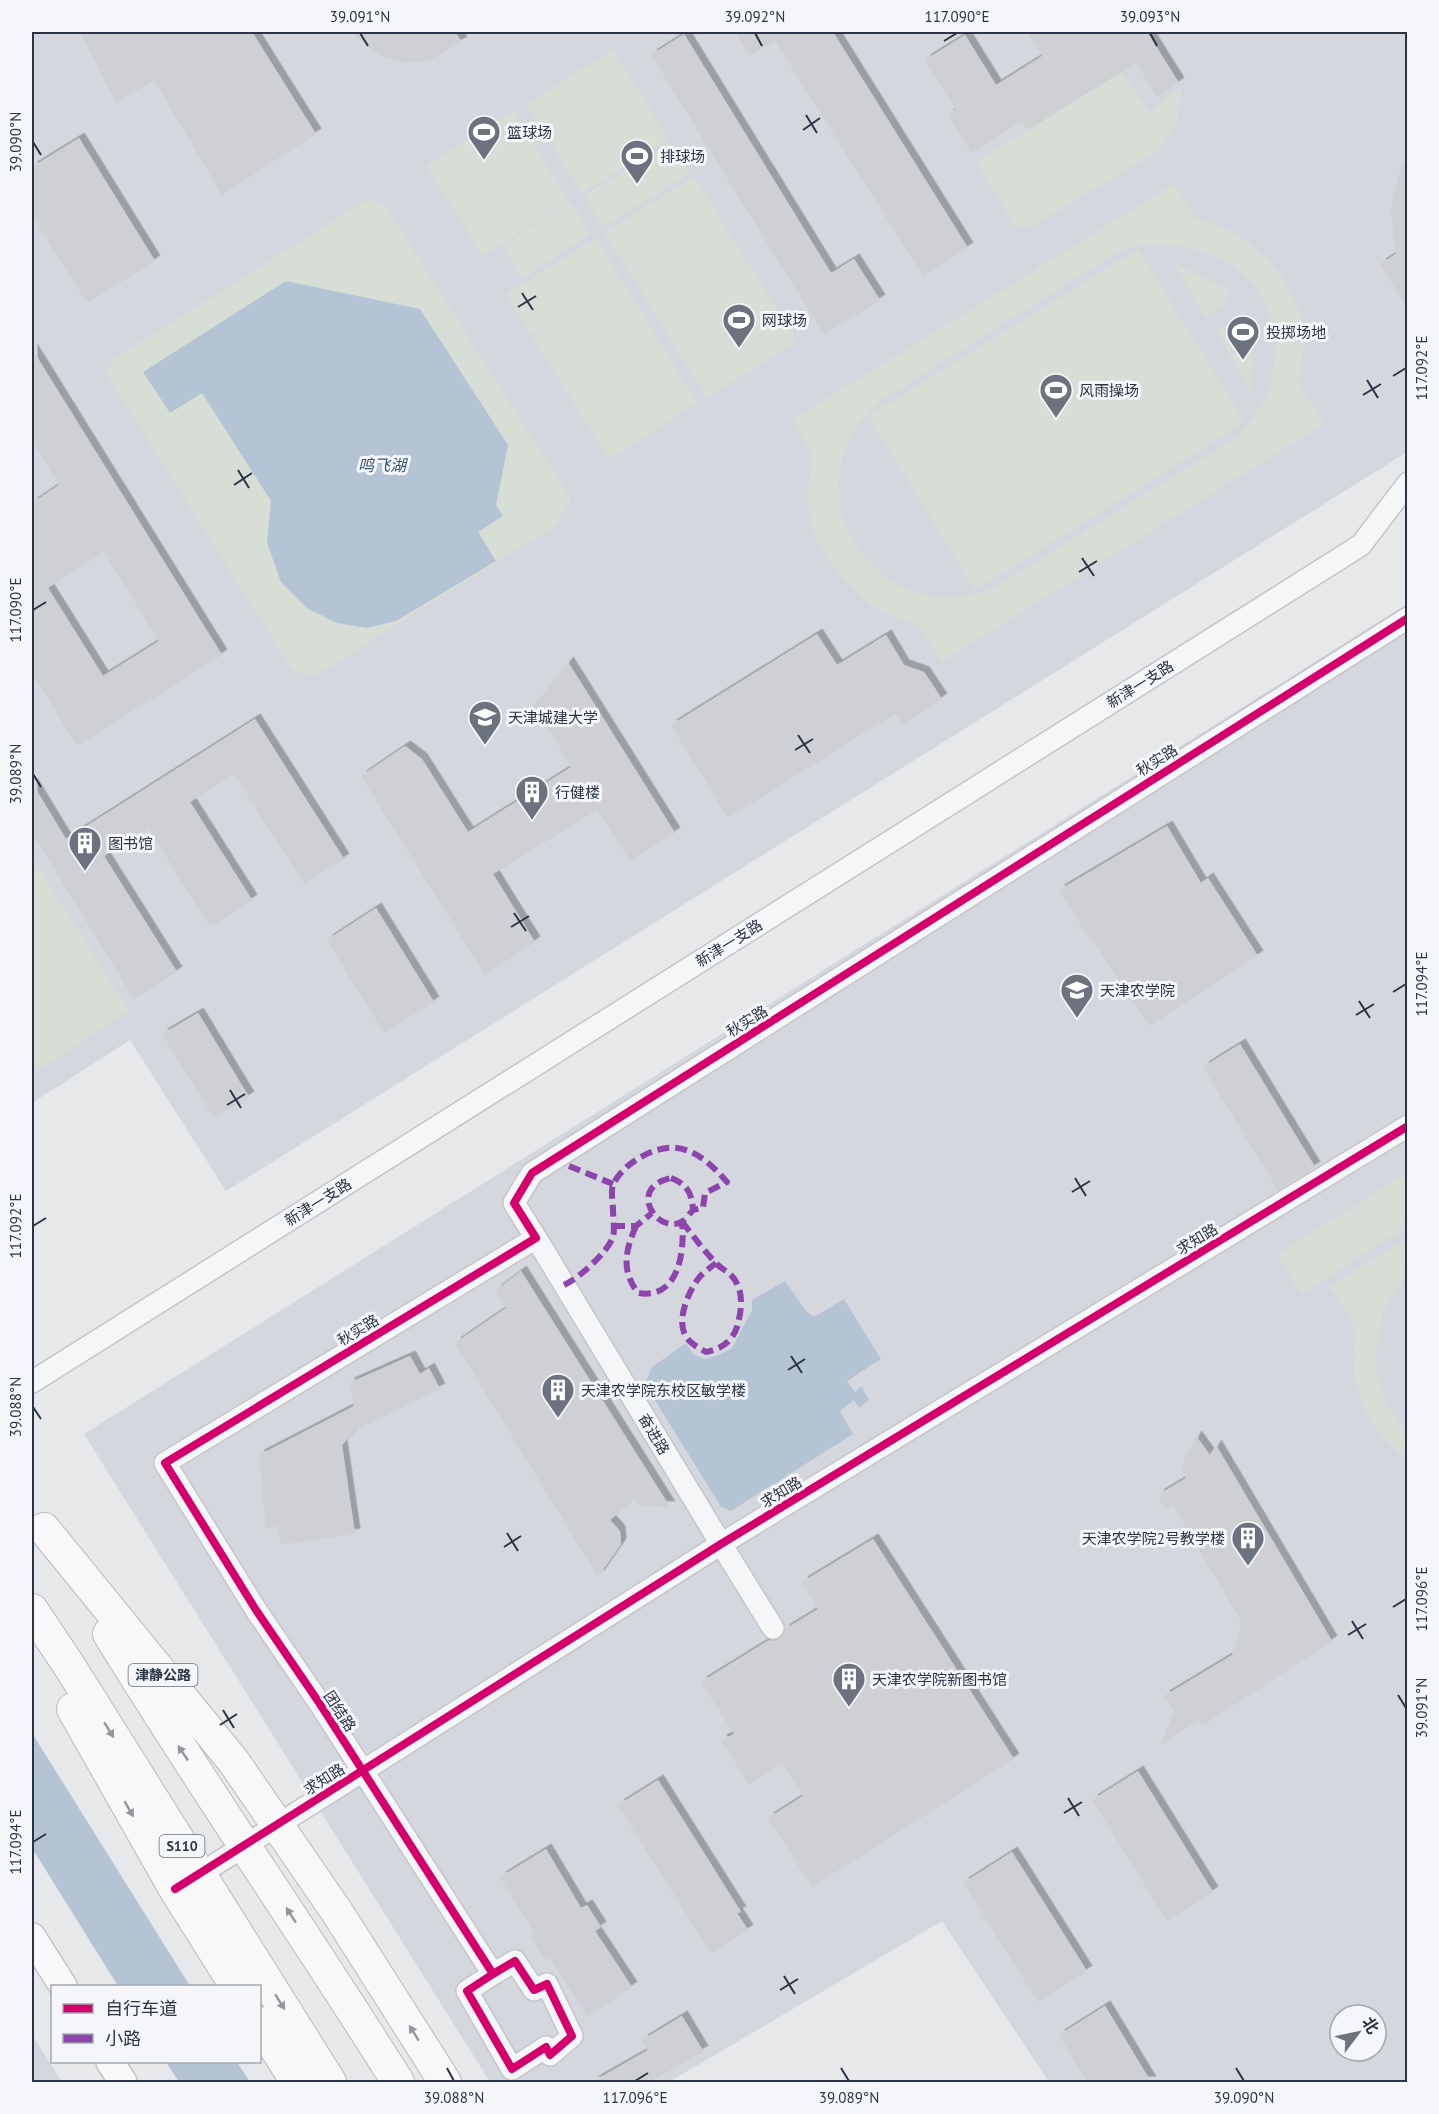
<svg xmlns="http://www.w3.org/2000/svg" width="1439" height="2114" viewBox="0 0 1439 2114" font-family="'PT Sans','Noto Sans SC',sans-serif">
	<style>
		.built { fill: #d4d7dd; fill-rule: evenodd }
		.green { fill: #d6ded6; fill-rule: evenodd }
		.water { fill: #b4c4d5 }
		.building { fill: #ced0d3; fill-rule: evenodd; filter: url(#shadow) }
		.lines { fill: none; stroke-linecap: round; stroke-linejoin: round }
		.minor-casing { stroke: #c4c6c8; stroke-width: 24 }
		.major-casing { stroke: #c2c5c8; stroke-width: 30 }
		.highway-casing { stroke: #b8bbbf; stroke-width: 34 }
		.minor { stroke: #f5f6f7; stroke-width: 21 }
		.major { stroke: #f8f8f8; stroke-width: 27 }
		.highway { stroke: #f8f8f8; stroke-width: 32 }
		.quiet { stroke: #8e44ad; stroke-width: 6; stroke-dasharray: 12 6; stroke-linecap: butt }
		.cycleway-casing { stroke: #f4f6f9; stroke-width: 11 }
		.cycleway { stroke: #d6006c; stroke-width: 8 }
		.oneway { fill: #92969e }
		.ticks { fill: none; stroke: #2b3445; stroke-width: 2 }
		.labels { text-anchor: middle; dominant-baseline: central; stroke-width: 6; stroke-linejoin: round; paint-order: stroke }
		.shield { fill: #f4f6f9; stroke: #676e7b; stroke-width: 1.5 }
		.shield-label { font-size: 14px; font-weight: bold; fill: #2b3445 }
		.poi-label { font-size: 15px; fill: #2b3445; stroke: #f4f6f9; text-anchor: start }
		.street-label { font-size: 15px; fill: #2b3445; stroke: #f4f6f9 }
		.water-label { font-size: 16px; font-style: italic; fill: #34527a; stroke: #f4f6f9 }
		.neatline { fill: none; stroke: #2b3445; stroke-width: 2 }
		.ticks-label { font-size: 15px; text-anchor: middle; fill: #2b3445 }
	</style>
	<defs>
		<filter id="shadow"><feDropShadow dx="5.5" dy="-5.5" stdDeviation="0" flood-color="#0004"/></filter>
	</defs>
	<rect width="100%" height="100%" fill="#e6e8ea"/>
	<path class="built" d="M32 32H1407V452L226 1191 130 1040 32 1103Z
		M1407 604V2082H1049L942 1921 669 2082H490L84 1434ZM1340 2015H1376V2051H1340Z
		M32 2035 62 2082H32Z"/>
	<path class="green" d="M613 50 669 139 582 193 526 104Z
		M1121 72 1149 111 1182 88 1177 122 1159 150 1033 226H1015L976 162Z
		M513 111 569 201 483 256 426 166Z
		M670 142 690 173 603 227 584 196Z
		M694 176 720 217 630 273 604 233Z
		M1174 184 1195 218 1220 226 1238 235 1268 259 1280 273 1298 308 1303 326 1304 345 1299 384 1324 424 941 662 919 626 885 613 870 604 842 578 821 549 813 531 809 510 808 494 812 455 792 420ZM1147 244C1174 243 1202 248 1226 262 1277 291 1288 357 1260 407 1254 417 1246 427 1238 436L994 588C902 629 807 532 849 441 857 424 869 411 883 399L1118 252Z
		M368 199 386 206 571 499 556 525 315 676 292 670 107 375 112 360Z
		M571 202 591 234 522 278 502 246Z
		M720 218 745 259 656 315 630 274Z
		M596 238 621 279 531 335 506 294Z
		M1138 249 1245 422 975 590 868 416Z
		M746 260 797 341 707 398 656 316Z
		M1174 264 1229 290 1228 297 1223 304 1206 317Z
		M622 280 647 320 557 376 532 336Z
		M1246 320 1253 323 1251 391 1216 331 1228 325Z
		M647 321 698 403 609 459 557 377Z
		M32 857 129 1011 32 1074Z
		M1407 1173V1227L1375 1247 1351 1208Z
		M1350 1209 1374 1248 1301 1294 1276 1254Z
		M1407 1238V1275L1393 1293 1383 1313 1378 1333 1376 1356 1377 1375 1382 1393 1392 1412 1407 1432V1459C1373 1433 1355 1402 1353 1358 1353 1348 1357 1334 1354 1326 1348 1312 1337 1299 1329 1287Z"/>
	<path class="water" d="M286 281 420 309 508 445 496 505 503 516 478 532 496 561 396 621 366 628 337 623 307 608 281 582 267 543 271 501 202 393 170 413 143 372Z
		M785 1281 806 1311 814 1317 844 1299 881 1359 847 1381 855 1392 861 1386 869 1400 859 1408 854 1400 840 1411 853 1434 731 1511 721 1507 645 1384 652 1367 686 1343 693 1354 705 1359 719 1355 732 1348 752 1310V1300Z
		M32 1733 190 1986H118L32 1848Z
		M166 2062H237L250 2082H179Z"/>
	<path class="building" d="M80 32H252L316 134 222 195 154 80 116 103Z
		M350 32H455L462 42 435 57 420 62H402L384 57 366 45Z
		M734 32H833L968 248 923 276 775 41 750 56Z
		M1027 32H1147L1179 83 1157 97 1136 63 1028 130 1022 121 971 153 948 115 956 110 925 60 965 35 996 85 1042 56Z
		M684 34 831 273 854 259 880 300 824 335 651 55Z
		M79 138 155 261 87 303 32 215V167Z
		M1401 165 1407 166V308L1380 264 1396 254 1391 209Z
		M32 349 222 655 77 746 32 673V503L59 485 32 440ZM104 552 159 641 103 676 48 588Z
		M817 634 837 665 886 635 904 665 924 672 942 699 903 724 896 713 728 818 671 725Z
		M568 662 675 833 630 861 597 810 493 874 535 942 485 975 361 776 405 746 422 759 468 832 571 767 552 734 528 713Z
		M255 719 344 859 304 884 234 774 190 802 252 900 210 927 148 828 104 856 177 972 134 999 32 833V783L66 839Z
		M1167 826 1201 883 1208 878 1258 956 1149 1026 1093 940 1091 942 1059 890Z
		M376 908 434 1002 384 1033 327 940Z
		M198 1013 249 1097 214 1118 162 1034Z
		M1240 1044 1315 1167 1278 1190 1203 1067Z
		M521 1271 670 1507 642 1506 634 1499 610 1520 620 1531 621 1544 598 1577 455 1343 506 1308 495 1291Z
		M410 1356 420 1374 429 1368 440 1389 356 1430 342 1445 355 1534 287 1544 280 1543 278 1526 266 1529 259 1455 354 1406 349 1383Z
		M1196 1436 1210 1455 1216 1445 1332 1641 1202 1726 1199 1720 1160 1745 1174 1712 1164 1696 1232 1655 1242 1623 1173 1505 1165 1510 1158 1495 1186 1478 1181 1467Z
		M873 1539 1014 1759 812 1887 768 1818 803 1796 782 1763 749 1785 721 1740 734 1734 701 1682 769 1640 774 1641 780 1638 785 1629 818 1609 802 1582Z
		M1138 1771 1213 1892 1167 1921 1092 1800Z
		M658 1780 741 1912 737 1913 748 1930 711 1954 618 1805Z
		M546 1849 581 1908 587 1905 601 1927 595 1931 632 1987 587 2017 550 1958 545 1960 531 1936 535 1934 500 1877Z
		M1012 1852 1087 1971 1038 2002 963 1883Z
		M1105 2006 1151 2082H1087L1059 2035Z
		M682 2016 703 2051 651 2082H592L648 2050 642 2040Z"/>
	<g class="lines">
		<g class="minor-casing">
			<path id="minor" d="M536 1238 721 1544 773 1628
				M32 1382 1361 545 1408 483
				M189 1881 721 1544 1408 1126
				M493 1974 515 1961 534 1990 547 1984 572 2036 550 2055 546 2047 512 2069 467 1991 493 1974 320 1704 256 1610 165 1463 536 1238 514 1203 532 1173 1408 618"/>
		</g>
		<g class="major-casing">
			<path id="major" d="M32 1937 63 1986
				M110 2062 123 2082"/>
		</g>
		<g class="highway-casing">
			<path id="highway" d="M44 1529 234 1762 337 1912 445 2082
				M32 1610 70 1667 330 2082
				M109 1634C202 1786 304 1932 398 2082
				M73 1709 175 1889 236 1986
				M260 2023 297 2082"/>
		</g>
		<use href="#minor" class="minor"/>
		<use href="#major" class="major"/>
		<use href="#highway" class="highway"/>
		<path class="quiet" d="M569 1166 613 1184
			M671 1178C687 1184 692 1193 693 1210 690 1213 687 1218 683 1221 659 1237 625 1188 671 1178Z
			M682 1222C693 1235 703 1250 715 1262 719 1267 725 1270 730 1274 745 1289 742 1309 737 1327 732 1342 721 1349 706 1352 699 1348 691 1344 687 1338 675 1322 688 1293 698 1279 702 1273 710 1268 716 1263
			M613 1226H636L652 1213
			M636 1226C625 1251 621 1270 638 1293 679 1300 685 1251 682 1222
			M564 1285C579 1278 607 1253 613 1237 615 1230 613 1218 613 1210 613 1202 610 1189 614 1183 618 1174 628 1165 636 1160 675 1135 700 1151 727 1182L705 1193 703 1208 693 1210"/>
		<g class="cycleway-casing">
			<path id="cycleway" d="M175 1889 721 1544 1408 1126
				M493 1974 515 1961 534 1990 547 1984 572 2036 550 2055 546 2047 512 2069 467 1991 493 1974 320 1704 256 1610 165 1463 536 1238 514 1203 532 1173 1408 618"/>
		</g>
		<use href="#cycleway" class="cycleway"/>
	</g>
	<defs><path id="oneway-solid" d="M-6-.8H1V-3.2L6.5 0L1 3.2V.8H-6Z" transform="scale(1.5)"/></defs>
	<g class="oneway">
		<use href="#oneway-solid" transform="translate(109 1730) rotate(58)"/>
		<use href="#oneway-solid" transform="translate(183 1753) rotate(-124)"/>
		<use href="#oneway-solid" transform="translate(129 1809) rotate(60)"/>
		<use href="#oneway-solid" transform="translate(291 1915) rotate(-123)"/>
		<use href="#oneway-solid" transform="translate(280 2002) rotate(58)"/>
		<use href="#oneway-solid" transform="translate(414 2033) rotate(-122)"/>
	</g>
	<path class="ticks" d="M360 33 368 46M755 33 762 46M1150 33 1157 46M944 41 957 33M806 115 817 133M803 130 820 118M33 142 41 155M522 293 533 310M518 307 536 296M1393 376 1406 368M1367 380 1378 398M1363 395 1381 384M238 470 249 488M234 485 252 473M1082 558 1094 576M1079 572 1097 561M33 610 46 602M798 735 810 753M795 750 813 739M33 774 41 787M514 913 526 931M511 927 529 916M1393 992 1406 984M1359 1001 1370 1018M1356 1015 1374 1004M230 1090 241 1108M227 1105 245 1094M1075 1178 1086 1196M1072 1192 1090 1181M33 1226 46 1218M791 1356 802 1373M788 1370 805 1359M33 1407 41 1419M507 1533 518 1551M504 1547 521 1536M1393 1607 1406 1599M1352 1621 1363 1639M1348 1635 1366 1624M1398 1695 1406 1708M223 1710 234 1728M220 1725 237 1714M1068 1798 1079 1816M1064 1813 1082 1802M33 1842 46 1834M784 1976 795 1994M780 1990 798 1979M447 2068 454 2081M841 2068 849 2081M1236 2068 1244 2081M635 2081 648 2073"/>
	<defs>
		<g id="stadium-pin" transform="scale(1.725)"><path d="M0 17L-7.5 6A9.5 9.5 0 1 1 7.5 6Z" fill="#6c737f" stroke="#f4f6f9"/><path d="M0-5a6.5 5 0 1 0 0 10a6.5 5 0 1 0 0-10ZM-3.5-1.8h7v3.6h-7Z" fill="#fff"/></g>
		<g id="university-pin" transform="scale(1.725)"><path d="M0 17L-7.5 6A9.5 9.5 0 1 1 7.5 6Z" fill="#6c737f" stroke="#f4f6f9"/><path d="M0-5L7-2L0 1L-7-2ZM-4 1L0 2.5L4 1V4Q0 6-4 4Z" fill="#fff"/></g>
		<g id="building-pin" transform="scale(1.725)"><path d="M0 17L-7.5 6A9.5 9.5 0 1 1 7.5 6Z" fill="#6c737f" stroke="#f4f6f9"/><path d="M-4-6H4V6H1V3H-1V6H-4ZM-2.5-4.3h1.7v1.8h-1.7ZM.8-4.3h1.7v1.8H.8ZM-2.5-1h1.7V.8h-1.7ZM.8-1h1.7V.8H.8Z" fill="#fff"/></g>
	</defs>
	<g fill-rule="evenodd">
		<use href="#stadium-pin" x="484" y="132"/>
		<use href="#stadium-pin" x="637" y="156"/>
		<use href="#stadium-pin" x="739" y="320"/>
		<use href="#stadium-pin" x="1243" y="332"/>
		<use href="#stadium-pin" x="1056" y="390"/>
		<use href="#university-pin" x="485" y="717"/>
		<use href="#building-pin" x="532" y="792"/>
		<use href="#building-pin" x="85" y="843"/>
		<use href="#university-pin" x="1077" y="990"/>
		<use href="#building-pin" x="558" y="1390"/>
		<use href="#building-pin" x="1248" y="1538"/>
		<use href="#building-pin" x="849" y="1679"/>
	</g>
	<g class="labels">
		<g class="shield">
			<rect x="128.5" y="1664" width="69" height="22" rx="4.5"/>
			<rect x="159.5" y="1835" width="45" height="22" rx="4.5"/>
		</g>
		<g class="shield-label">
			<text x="163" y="1675">津静公路</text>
			<text x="182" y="1846">S110</text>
		</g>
		<g class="poi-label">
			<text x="507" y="132">篮球场</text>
			<text x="660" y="156">排球场</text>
			<text x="762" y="320">网球场</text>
			<text x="1266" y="332">投掷场地</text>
			<text x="1079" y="390">风雨操场</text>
			<text x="508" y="717">天津城建大学</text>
			<text x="555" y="792">行健楼</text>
			<text x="108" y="843">图书馆</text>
			<text x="1100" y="990">天津农学院</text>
			<text x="581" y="1390">天津农学院东校区敏学楼</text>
			<text x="1225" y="1538" text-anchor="end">天津农学院2号教学楼</text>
			<text x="872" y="1679">天津农学院新图书馆</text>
		</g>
		<g class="street-label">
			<text transform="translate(1140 684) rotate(-32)">新津一支路</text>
			<text transform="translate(1157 760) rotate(-32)">秋实路</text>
			<text transform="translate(729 943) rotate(-32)">新津一支路</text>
			<text transform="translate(747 1021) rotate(-32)">秋实路</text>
			<text transform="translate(318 1202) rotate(-32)">新津一支路</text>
			<text transform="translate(1197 1239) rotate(-31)">求知路</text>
			<text transform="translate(358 1330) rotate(-31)">秋实路</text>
			<text transform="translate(654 1434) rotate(59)">奋进路</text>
			<text transform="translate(781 1492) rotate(-31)">求知路</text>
			<text transform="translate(340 1711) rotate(57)">团结路</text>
			<text transform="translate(324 1779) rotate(-32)">求知路</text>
		</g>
		<g class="water-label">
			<text x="382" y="465">鸣飞湖</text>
		</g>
	</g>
	<rect width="1439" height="2114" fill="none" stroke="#f4f6f9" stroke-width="66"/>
	<rect x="51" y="1985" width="210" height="78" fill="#f4f6f9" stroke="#a4a8b1" stroke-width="1.5"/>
	<rect x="63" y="2004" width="30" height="9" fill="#d6006c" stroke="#a4a8b1" stroke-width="1.5"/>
	<text x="105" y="2015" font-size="18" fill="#2b3445">自行车道</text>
	<rect x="63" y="2034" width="30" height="9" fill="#8e44ad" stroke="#a4a8b1" stroke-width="1.5"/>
	<text x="105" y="2045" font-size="18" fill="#2b3445">小路</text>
	<g transform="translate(1358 2033) rotate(58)"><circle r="28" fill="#f4f6f9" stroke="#a4a8b1" stroke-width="1.5"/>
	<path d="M0-4.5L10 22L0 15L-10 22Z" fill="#6c737f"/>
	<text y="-9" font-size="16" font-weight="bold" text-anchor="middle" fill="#2b3445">北</text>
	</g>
	<rect x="33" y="33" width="1373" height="2048" class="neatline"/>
	<g class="ticks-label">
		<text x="360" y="22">39.091°N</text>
		<text x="755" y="22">39.092°N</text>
		<text x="957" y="22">117.090°E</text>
		<text x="1150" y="22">39.093°N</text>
		<text transform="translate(16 142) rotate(-90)" y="5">39.090°N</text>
		<text transform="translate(1422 368) rotate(-90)" y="5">117.092°E</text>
		<text transform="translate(16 610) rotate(-90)" y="5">117.090°E</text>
		<text transform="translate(16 774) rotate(-90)" y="5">39.089°N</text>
		<text transform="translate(1422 984) rotate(-90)" y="5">117.094°E</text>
		<text transform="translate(16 1226) rotate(-90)" y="5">117.092°E</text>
		<text transform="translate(16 1407) rotate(-90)" y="5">39.088°N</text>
		<text transform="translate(1422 1599) rotate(-90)" y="5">117.096°E</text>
		<text transform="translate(1422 1708) rotate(-90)" y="5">39.091°N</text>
		<text transform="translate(16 1842) rotate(-90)" y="5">117.094°E</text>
		<text x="454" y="2103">39.088°N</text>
		<text x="635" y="2103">117.096°E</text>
		<text x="849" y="2103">39.089°N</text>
		<text x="1244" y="2103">39.090°N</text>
	</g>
</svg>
